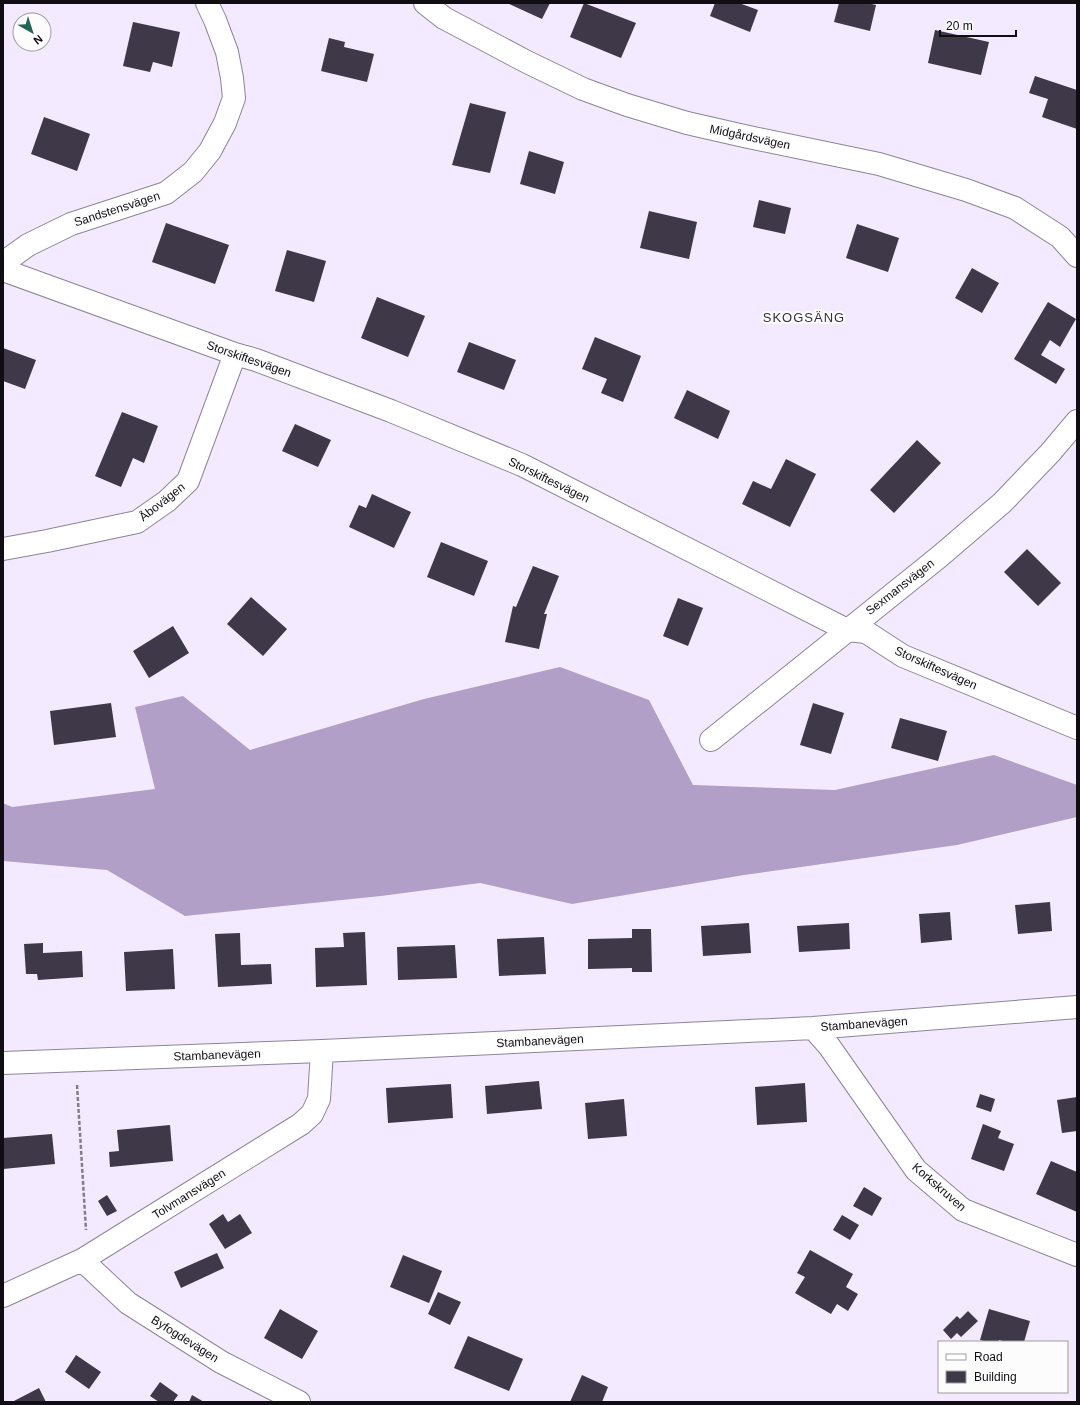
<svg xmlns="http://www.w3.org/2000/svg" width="1080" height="1405" viewBox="0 0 1080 1405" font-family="Arial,sans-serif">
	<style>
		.forest { fill: #b29fc8 }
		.building { fill: #3f3848 }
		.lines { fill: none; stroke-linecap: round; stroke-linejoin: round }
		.street-casing { stroke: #8d8497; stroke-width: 24 }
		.path { stroke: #837d8b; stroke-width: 2.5; stroke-dasharray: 4 2; stroke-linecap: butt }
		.street { stroke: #fff; stroke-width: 22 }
		.labels { text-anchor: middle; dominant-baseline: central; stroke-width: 4; stroke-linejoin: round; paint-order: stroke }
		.street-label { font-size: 12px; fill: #100d13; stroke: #fcfcfc }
		.neighbourhood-label { font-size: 13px; letter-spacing: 1px; fill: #372f3f; stroke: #fcfcfc }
	</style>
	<rect width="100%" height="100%" fill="#f3eaff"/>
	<path class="forest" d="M560 667 649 700 693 785 835 790 994 755 1077 785V817L957 845 744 875 572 904 480 883 381 896 185 916 107 870 3 861V803L12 807 155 789 135 707 183 696 250 750 424 699Z"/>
	<path class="building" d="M507 3H550L542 19Z
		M584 3 636 23 621 58 570 37Z
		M715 3H739L758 10 750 32 710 16Z
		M839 3H867L876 5 870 31 834 22Z
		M133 22 180 32 172 67 153 62 150 72 123 66Z
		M935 30 989 42 981 75 928 63Z
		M329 38 345 42 344 47 374 54 367 82 321 71Z
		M1035 76 1077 90V129L1042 117 1048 99 1029 93Z
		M470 103 506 112 490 173 452 165Z
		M44 117 90 134 77 171 31 154Z
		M529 151 564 162 555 194 520 184Z
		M759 200 791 208 785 234 753 227Z
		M649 211 697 222 689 259 640 248Z
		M166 223 229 245 215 284 152 262Z
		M857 224 899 238 888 272 846 258Z
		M287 250 326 261 314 302 275 291Z
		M972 268 999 283 982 313 955 298Z
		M377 297 425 316 408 357 361 338Z
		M1048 302 1076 319 1060 347 1050 340 1041 355 1065 369 1056 384 1014 359Z
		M595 337 641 356 623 402 601 393 607 379 582 369Z
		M469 342 516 360 504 390 457 372Z
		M3 348 36 360 25 389 3 381Z
		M687 390 730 411 718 439 674 418Z
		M122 412 158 426 144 463 133 458 121 487 95 476Z
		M295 424 331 440 318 467 282 451Z
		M917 440 941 463 894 513 870 490Z
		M786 459 816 474 790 527 742 504 753 481 771 489Z
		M372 494 411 512 394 548 349 527 359 505 366 508Z
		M441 542 488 561 474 596 427 577Z
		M1027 549 1061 583 1038 606 1004 572Z
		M533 566 559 576 544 614H547L539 649 505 642 513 606 516 607Z
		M251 597 287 629 263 656 227 624Z
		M678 598 703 608 688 646 663 636Z
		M173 626 189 653 149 678 133 651Z
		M111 703 116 737 54 745 50 711Z
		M813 703 844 713 831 754 800 745Z
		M900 718 947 731 938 761 891 748Z
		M1050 902 1052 931 1018 934 1015 905Z
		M950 912 952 940 921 943 919 914Z
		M749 923 751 953 703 956 701 926Z
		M849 923 850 949 799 952 797 926Z
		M632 929H651L652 972H632V968L588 969V939L632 938Z
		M365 932 367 985 316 987 315 948 344 947 343 933Z
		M240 933 241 965 271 964 272 984 218 987 215 934Z
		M544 937 546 974 499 976 497 939Z
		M43 943V953L82 951 83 977 38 980 37 974H26L24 944Z
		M455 945 457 978 398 980 397 947Z
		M173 949 175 989 126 991 124 952Z
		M539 1081 542 1109 487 1114 485 1086Z
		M805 1083 807 1122 757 1125 755 1087Z
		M451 1084 453 1118 388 1123 386 1088Z
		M980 1094 995 1099 991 1112 976 1107Z
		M1077 1097V1131L1062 1133 1057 1100Z
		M624 1099 627 1136 588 1139 585 1103Z
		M983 1124 1001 1131 998 1138 1014 1144 1004 1171 971 1159Z
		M170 1125 173 1161 110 1167 109 1152 119 1151 117 1130Z
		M52 1134 55 1164 3 1169V1138Z
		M1051 1161 1077 1172V1212L1036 1194Z
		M864 1187 882 1198 872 1216 853 1206Z
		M107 1195 117 1211 107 1216 98 1201Z
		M223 1214 228 1222 240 1214 252 1233 225 1249 209 1224Z
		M842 1215 859 1225 850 1240 833 1230Z
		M810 1250 853 1274 846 1287 858 1294 848 1311 837 1304 831 1314 795 1293 805 1277 797 1273Z
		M217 1253 224 1268 181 1288 174 1272Z
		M403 1255 442 1271 429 1303 390 1287Z
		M438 1292 461 1302 450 1325 428 1314Z
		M280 1309 318 1331 302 1359 264 1338Z
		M989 1309 1030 1321 1024 1342H1006L999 1340 998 1342H988L980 1340Z
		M968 1311 978 1321 961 1337 957 1333 951 1339 943 1330 957 1316 960 1319Z
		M468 1336 523 1359 509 1391 454 1368Z
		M76 1355 101 1372 89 1389 65 1372Z
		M582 1375 608 1387 602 1402H570Z
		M160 1382 178 1395 173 1402H159L150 1396Z
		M39 1388 46 1402H12Z
		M192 1395 204 1402H189Z"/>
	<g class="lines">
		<g class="street-casing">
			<path id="street" d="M425 3 444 18 527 62 583 89 627 105 687 123 744 136 879 164 966 190 1015 208 1060 237 1077 256
				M3 263 28 245 71 224 166 193 193 172 210 151 225 123 234 98 232 78 227 52 215 20 207 3
				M3 270 235 354 256 360 391 411 522 465 847 630 866 632 903 656 1077 728
				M3 549 47 541 137 522 167 501 188 481 235 354
				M711 740 939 557 1002 503 1050 453 1077 421
				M813 1028 829 1046 916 1170 963 1210 1077 1255
				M3 1063 322 1051 813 1028 1077 1007
				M82 1260 128 1303 221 1362 299 1402
				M3 1296 82 1260 301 1124 312 1114 319 1099 322 1051"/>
		</g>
		<path class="path" d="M77 1085 86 1230"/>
		<use href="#street" class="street"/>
	</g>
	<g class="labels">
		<g class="street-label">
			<text transform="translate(750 137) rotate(12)">Midgårdsvägen</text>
			<text transform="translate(117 209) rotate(-18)">Sandstensvägen</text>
			<text transform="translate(249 359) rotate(19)">Storskiftesvägen</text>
			<text transform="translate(549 480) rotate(26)">Storskiftesvägen</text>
			<text transform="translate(162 502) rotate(-38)">Åbovägen</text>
			<text transform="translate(900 587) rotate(-38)">Sexmansvägen</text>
			<text transform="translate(936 668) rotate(24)">Storskiftesvägen</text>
			<text transform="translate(864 1024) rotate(-4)">Stambanevägen</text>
			<text transform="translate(540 1041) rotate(-3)">Stambanevägen</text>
			<text transform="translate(217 1055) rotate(-2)">Stambanevägen</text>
			<text transform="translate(939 1187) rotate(41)">Korkskruven</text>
			<text transform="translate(189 1194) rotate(-32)">Tolvmansvägen</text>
			<text transform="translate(185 1339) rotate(32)">Byfogdevägen</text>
		</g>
		<g class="neighbourhood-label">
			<text x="804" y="317">SKOGSÄNG</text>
		</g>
	</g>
	<rect width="1080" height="1405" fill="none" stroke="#100d13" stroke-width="8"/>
	<rect x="938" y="1341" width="130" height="52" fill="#fcfcfc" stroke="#9e9c9f"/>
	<rect x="946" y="1354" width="20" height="6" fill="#ffffff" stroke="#9e9c9f"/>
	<text x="974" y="1361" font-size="12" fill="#100d13">Road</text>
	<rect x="946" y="1371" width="20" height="12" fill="#3f3848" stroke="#9e9c9f"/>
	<text x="974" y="1381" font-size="12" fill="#100d13">Building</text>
	<g transform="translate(32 32) rotate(141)"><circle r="19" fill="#fcfcfc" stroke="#9e9c9f"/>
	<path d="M0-3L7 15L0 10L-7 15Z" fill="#246655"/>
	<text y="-6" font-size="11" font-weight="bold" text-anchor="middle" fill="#100d13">N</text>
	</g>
	<path d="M940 30v6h76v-6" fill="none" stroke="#100d13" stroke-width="2"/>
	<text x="946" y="30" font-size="12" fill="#100d13" stroke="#fcfcfc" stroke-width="3" paint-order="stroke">20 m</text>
</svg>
